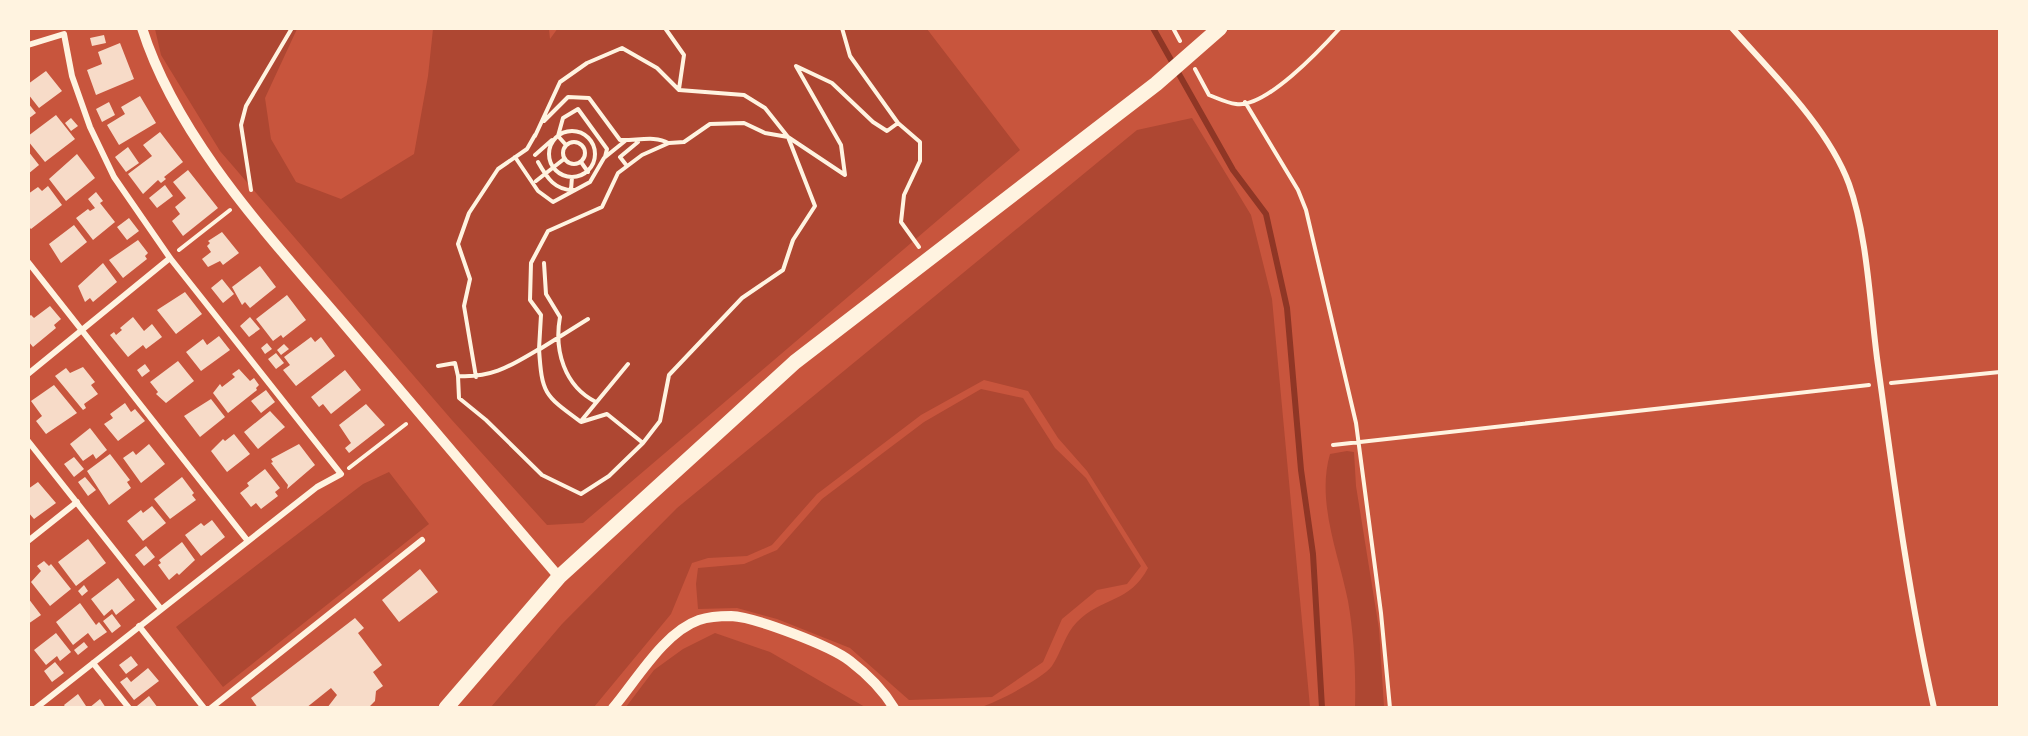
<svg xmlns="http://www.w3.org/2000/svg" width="2028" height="736" viewBox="0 0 2028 736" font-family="Barlow,sans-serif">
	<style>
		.green { fill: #ae4732 }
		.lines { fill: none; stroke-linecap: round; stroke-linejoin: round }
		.stream { stroke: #8f3625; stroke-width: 6 }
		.building { fill: #f7dbc8 }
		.path { stroke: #fff3e0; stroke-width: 4 }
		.minor { stroke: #fff3e0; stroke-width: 6 }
		.tertiary { stroke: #fff3e0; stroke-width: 10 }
		.primary { stroke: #fff3e0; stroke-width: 15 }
	</style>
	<rect width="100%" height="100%" fill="#c8553d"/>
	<path class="green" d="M558 28 927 29 1020 150 583 523 547 525 451 419 220 151 161 55 155 29H297L265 98 271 139 296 182 341 199 414 154 428 76 433 29H549L550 39Z
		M1192 118 1251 215 1272 299 1310 707H981C997 702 1042 679 1052 666 1061 653 1065 634 1077 622 1101 597 1130 603 1148 568L1087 471 1058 438 1028 391 984 380 921 415 817 494 772 545 747 556 708 558 692 563 671 614 594 707H491L562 624 677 508 1137 130Z
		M981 389 1023 398 1055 448 1086 478 1141 566 1127 584 1097 590 1062 619 1043 662 992 697 909 700 850 648 777 619 737 608 698 609 696 584 698 568 744 564 777 550 822 499 924 422Z
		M1347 451 1354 452 1356 486 1379 629 1384 707H1355C1356 673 1354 635 1348 601 1339 555 1316 502 1330 454Z
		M389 472 429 524 223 687 176 627 363 484Z
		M715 633 770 652 865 707H626L654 670 683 649Z"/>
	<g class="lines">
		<path class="stream" d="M1153 28 1233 170 1266 214 1287 308 1301 470 1313 554 1322 708"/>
	</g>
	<path class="building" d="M104 35 106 43 92 46 90 38Z
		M120 43 134 79 96 95 87 70 102 64 98 52Z
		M46 71 62 91 39 108 28 94V84Z
		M140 96 156 123 119 145 107 125 125 114 121 107Z
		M109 102 115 115 102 122 96 109Z
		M28 103 36 113 28 119Z
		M56 115 75 139 45 162 28 141V136Z
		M71 118 78 126 71 131 65 123Z
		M160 132 183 162 164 177 166 179 161 183 158 180 143 194 128 174 152 156 143 145Z
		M128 147 139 163 126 172 115 157Z
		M28 151 39 165 28 174Z
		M77 154 95 178 66 201 49 179Z
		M188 170 218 208 183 236 172 221 180 214 175 207 186 198 173 182Z
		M165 185 173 196 157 208 149 198Z
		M48 186 62 205 31 229 28 226V194L38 187 42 191Z
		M96 192 103 201 100 203 115 222 93 240 76 218 88 209 90 211 95 208 88 199Z
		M129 218 139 231 127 240 117 227Z
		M74 225 87 242 61 263 49 244Z
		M222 232 239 253 223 265 220 261 208 267 202 259 211 252 207 246 210 243 208 241Z
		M138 240 148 253 145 256 147 259 123 278 109 260Z
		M103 263 117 282 93 302 90 298 85 302 78 286Z
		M260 266 276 287 250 308 245 302 242 305 232 287Z
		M222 279 234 294 223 303 211 288Z
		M185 292 202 314 176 334 157 310Z
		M287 295 306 320 283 338 281 335 273 341 256 319Z
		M50 306 61 319 54 325 56 328 33 347 28 341V317L31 315 34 318Z
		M133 317 144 331 152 324 162 337 146 349 143 345 128 357 110 335 114 332 116 335 122 330 120 328Z
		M250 317 260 329 249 337 240 326Z
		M219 336 230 350 201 371 186 352 203 339 207 345Z
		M311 337 315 342 321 337 335 356 296 386 283 370 290 365 284 357Z
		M267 343 272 349 265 354 261 348Z
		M284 344 289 349 281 355 277 350Z
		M276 353 284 363 276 369 268 359Z
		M178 361 194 381 166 403 156 394 158 392 150 382Z
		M145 364 150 371 142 377 137 370Z
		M83 367 95 382 91 385 98 394 84 404 86 408 83 410 55 376 66 368 70 373Z
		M239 369 250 381 254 378 259 385 256 388 257 390 228 413 213 393 220 384 222 387 235 377 232 374Z
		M345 370 361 390 331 414 323 404 319 407 311 397Z
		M54 385 77 413 46 434 36 421 42 416 31 401Z
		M266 390 275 402 261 413 251 401Z
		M211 399 225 417 200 437 184 416Z
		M125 403 131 412 135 409 145 421 118 441 104 424 113 418 110 414Z
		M366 404 385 425 349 453 345 448 351 443 339 425Z
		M270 411 285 427 258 449 244 432Z
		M90 428 107 450 96 459 93 454 83 461 70 444Z
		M234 434 250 454 227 472 211 451 223 439 225 441Z
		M149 444 165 464 141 483 123 458 133 451 136 455Z
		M299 444 315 465 287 489 288 485 271 463 273 462 271 459Z
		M110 454 130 480 127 482 131 488 109 505 87 471Z
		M74 457 84 469 74 477 64 464Z
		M265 469 280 488 275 492 278 496 261 509 256 503 251 507 240 493 249 486 247 483Z
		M85 477 96 490 88 496 78 482Z
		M182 477 194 493 192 495 196 500 170 519 154 499Z
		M38 482 56 503 34 519 28 512V489Z
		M152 506 166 523 143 541 127 521 141 510 143 513Z
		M212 520 225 537 201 556 185 535 201 523 204 526Z
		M88 539 106 563 76 586 58 562Z
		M182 542 195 560 179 575 177 573 169 580 158 565 161 563 159 560Z
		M146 546 155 557 144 566 135 555Z
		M44 561 49 566 51 564 71 589 50 606 31 582 41 571 37 566Z
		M420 569 438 592 399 622 382 600Z
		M118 578 135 600 116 615 112 609 104 616 91 599Z
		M84 585 88 591 82 596 78 591Z
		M28 598 41 615 28 624Z
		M80 603 96 625 99 622 107 632 94 641 88 633 73 645 56 622Z
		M112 614 121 626 112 633 103 621Z
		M355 618 364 628 358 633 382 665 373 672 383 686 376 691 375 701 368 708H327L337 695 331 688 306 708H258L251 698Z
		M56 633 71 652 60 661 57 656 46 665 34 650Z
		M84 642 88 647 78 655 74 650Z
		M131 656 138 665 126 674 119 665Z
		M55 662 64 673 52 682 44 671Z
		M148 668 159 681 134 700 120 682 127 677 131 682Z
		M78 694 86 706 66 708 64 705Z
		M149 696 158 708H138L137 706Z
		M100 699 106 708H89Z"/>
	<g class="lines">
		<path class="path" d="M665 28 684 55 679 89
			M1173 28 1180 41
			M1195 69 1209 95C1217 98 1227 103 1236 104 1265 109 1321 49 1340 28
			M1245 102 1298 190 1306 210 1356 423 1381 613 1390 708
			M544 121 568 97 589 98 620 140C635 141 656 135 668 143
			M898 123 920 142V161L904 195 901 222 919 247
			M549 154a23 23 0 1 1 46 0a23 23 0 1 1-46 0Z
			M535 136 560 82 587 63 622 48 657 68 679 90 744 95 765 108 788 137 845 175 841 145 796 66 832 83 873 122 887 131 898 123 850 56 842 28
			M558 136 563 118 578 109 607 149 605 157
			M558 136 566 145
			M563 153a11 11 0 1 1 22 0a11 11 0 1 1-22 0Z
			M535 155 552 140
			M515 157 538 191 553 202 590 182 604 158 625 141
			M538 162C547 178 555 191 575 190
			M581 162 588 172
			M627 166 620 157 638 142
			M536 181 564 159
			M251 190 241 125 246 106 292 28
			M571 190 572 177
			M179 250 230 210
			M544 263 546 294 560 317C554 350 564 386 596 402
			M540 349 588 319
			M438 366 455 363 458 376 459 398 486 420 542 475 581 494 609 476 643 443 660 421 669 375 742 298 783 270 793 240 815 206 788 137 765 133 744 123 710 124 684 142 669 143 642 155 618 173 602 207 548 231 531 263 530 300 541 315 539 349
			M458 376C493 378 510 366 539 349 542 394 544 395 581 422L607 414 643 443
			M476 377 464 306 470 279 458 244 469 213 498 169 527 149 535 135
			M1891 383 2000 372
			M581 421 628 364
			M1333 445 1869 385
			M349 468 406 424"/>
		<path class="minor" d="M1732 28C1772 73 1828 127 1849 184 1867 234 1870 304 1877 358 1893 475 1908 592 1934 708
			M28 45 64 34 72 76 90 127 114 177 170 258 341 474 317 487 36 708
			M28 262 247 540
			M28 374 170 258
			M28 441 161 609
			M28 541 77 502
			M139 626 204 708
			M93 663 129 708
			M211 708 422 540"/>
		<path class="tertiary" d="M142 28C177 139 270 237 344 324 415 408 487 493 559 577
			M613 708C636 681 664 632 699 620 708 617 722 616 731 616 755 617 831 646 850 661 867 674 883 690 894 708"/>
		<path class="primary" d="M446 708 559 577 795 362 1156 84 1220 28"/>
	</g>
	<rect width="2028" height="736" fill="none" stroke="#fff3e0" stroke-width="60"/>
</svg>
